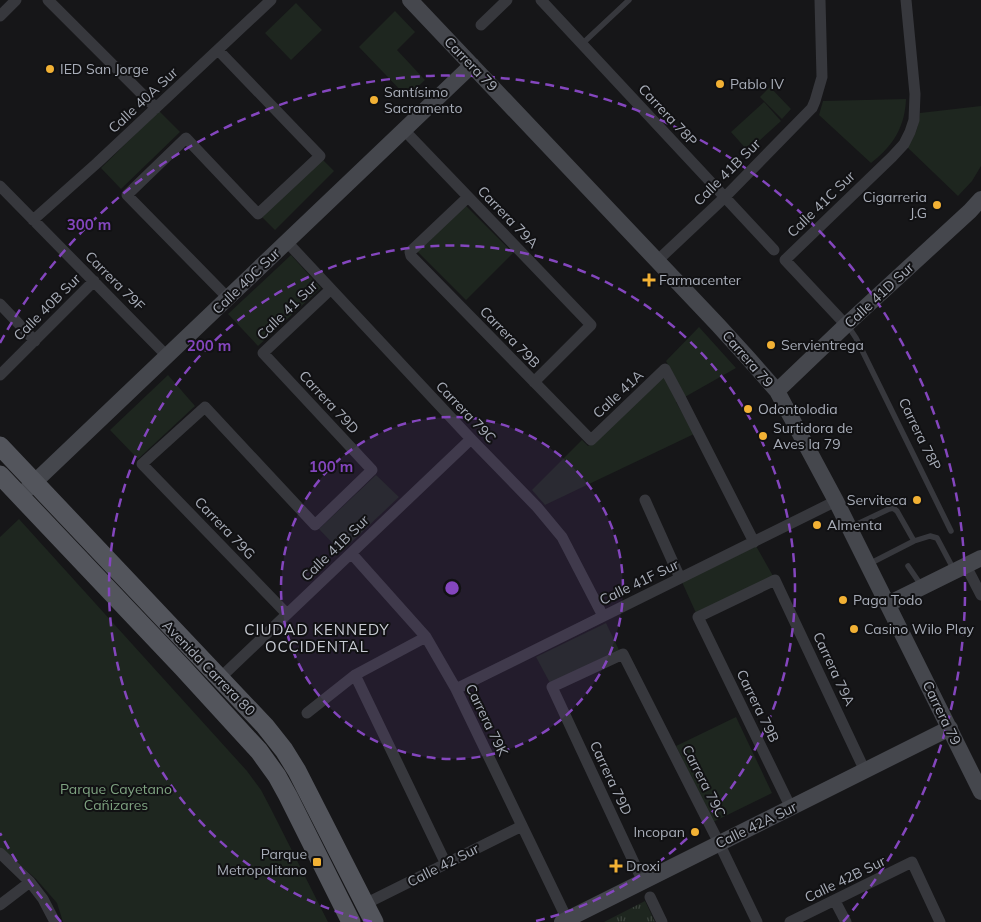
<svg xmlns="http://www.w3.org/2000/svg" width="981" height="922" viewBox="0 0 981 922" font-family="Mulish,sans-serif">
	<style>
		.grass { fill: url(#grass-tufts) }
		.green { fill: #1e261f }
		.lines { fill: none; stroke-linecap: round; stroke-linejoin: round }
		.lane { stroke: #37383d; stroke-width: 5.5 }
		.street { stroke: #37383d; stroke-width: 11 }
		.secondary { stroke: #45474d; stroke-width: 16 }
		.primary { stroke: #53555c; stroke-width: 19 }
		.ring { fill: none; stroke: #8446be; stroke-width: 2.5; stroke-dasharray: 9 6 }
		.poi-dot { fill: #f2b134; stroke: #111113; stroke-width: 2 }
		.labels { text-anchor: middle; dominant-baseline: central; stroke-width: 4; stroke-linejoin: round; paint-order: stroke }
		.street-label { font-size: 14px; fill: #a8adb8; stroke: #111113 }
		.poi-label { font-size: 14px; fill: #a8adb8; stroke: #111113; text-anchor: start }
		.park-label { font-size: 14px; fill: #7fa381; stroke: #111113 }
		.neighbourhood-label { font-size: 15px; letter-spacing: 1px; fill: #c9ccd4; stroke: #111113 }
		.centre { fill: #8446be; stroke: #111113; stroke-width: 2.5 }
		.ring-label { font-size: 15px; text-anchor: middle; font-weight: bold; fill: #8446be; stroke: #111113; stroke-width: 4; stroke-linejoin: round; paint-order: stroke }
	</style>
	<defs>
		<pattern id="grass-tufts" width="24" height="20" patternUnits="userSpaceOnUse" patternTransform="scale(1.25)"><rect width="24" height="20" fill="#1e261f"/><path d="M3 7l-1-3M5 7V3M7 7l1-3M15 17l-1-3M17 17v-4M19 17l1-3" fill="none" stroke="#3c433d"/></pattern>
	</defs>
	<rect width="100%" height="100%" fill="#161618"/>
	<path class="grass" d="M645 901 655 922H604Z"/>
	<path class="green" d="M296 3 322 30 291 60 265 33Z
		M395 11 415 32 397 50 425 80 407 97 359 47Z
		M770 87 791 109 782 119 760 97Z
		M906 99C905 127 893 146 871 163L819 115 823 101Z
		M764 102 781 121 748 151 731 132Z
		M981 106V166L972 181 958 196 907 147C916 135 918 128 920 113Z
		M159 111 180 132 121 189 101 168Z
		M321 158 334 171 275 230 262 217Z
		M464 204 513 253 466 300 417 251Z
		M291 255 321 288 258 346 228 314Z
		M699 327 736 368 676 402 694 434 545 505 532 490 582 440 588 446 671 370 666 361Z
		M168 375 195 406 138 459 110 430Z
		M376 475 399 497 341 552 319 529Z
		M19 519 247 771 261 790 271 809 328 922H63L57 903 36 879 0 847V537Z
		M756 546 773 576 696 613 682 582Z
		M606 623 619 650 550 683 536 657Z
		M736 717 772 793 713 822 676 746Z"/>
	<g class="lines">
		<path class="lane" d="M582 44 629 0
			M848 326 856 338 951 531
			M851 527 889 509 893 508 897 511 914 541 930 536 937 538 954 570
			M869 564 914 541
			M908 566 921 585"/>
		<path class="street" d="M48 0 156 108
			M541 0 774 250
			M0 16 16 0
			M481 25 507 0
			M218 50 320 156 258 214 186 138 127 195 228 298
			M404 130 591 325 534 382
			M0 186 167 356
			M468 197 410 252 411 256 591 440 665 369 680 397 754 542
			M33 220 97 163 271 0
			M287 242 471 439 537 507 562 537 603 616
			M657 261 725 197 812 108 815 101 822 77 820 0
			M0 304 35 341
			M846 325 785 260 892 157 904 144 910 132 914 120 915 94 906 0
			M0 375 94 281
			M645 500 680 578
			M351 553 426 637 456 689 567 919
			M966 566 981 595
			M287 614 142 464 205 407 315 525 372 470 263 353 331 289
			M355 675 446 864
			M219 679 471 439
			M456 689 836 501
			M307 713 355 675 426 637
			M791 808 698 617 775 580 865 771
			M0 853 30 882 43 899 55 922
			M643 882 552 687 623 654 719 843 757 922
			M650 897 662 922
			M835 901 846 922
			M365 904 522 826
			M0 905 30 882
			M790 922 912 862 940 922"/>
		<path class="secondary" d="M410 0 718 325 748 358 777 391 836 501 981 792
			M777 391 846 325 970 211 981 199
			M20 496 472 65
			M888 604 981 558
			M562 922 950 728"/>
		<path class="primary" d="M0 446 265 726 284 750 297 771 374 922
			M0 475 182 667 259 751 277 776 288 796 351 922"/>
	</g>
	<circle cx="452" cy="588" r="171" fill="#8446be" fill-opacity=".12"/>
	<g class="ring">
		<circle cx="452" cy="588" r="171"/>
		<path d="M372 922A343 343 0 1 1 532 922"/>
		<path d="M61 922A514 514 0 0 1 0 833M0 343A514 514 0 1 1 843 922"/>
	</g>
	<g class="poi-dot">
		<circle cx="50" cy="69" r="5"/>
		<circle cx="720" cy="84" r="5"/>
		<circle cx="374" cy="100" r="5"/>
		<circle cx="937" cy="205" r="5"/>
		<path d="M646.5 272.5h5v5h5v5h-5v5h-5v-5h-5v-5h5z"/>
		<circle cx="771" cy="345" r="5"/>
		<circle cx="748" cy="409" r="5"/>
		<circle cx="763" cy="436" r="5"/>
		<circle cx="917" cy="500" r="5"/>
		<circle cx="817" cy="525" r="5"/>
		<circle cx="843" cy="600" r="5"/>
		<circle cx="854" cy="629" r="5"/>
		<circle cx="695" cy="832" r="5"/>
		<rect x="312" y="857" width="10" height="10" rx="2.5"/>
		<path d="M613.5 858.5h5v5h5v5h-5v5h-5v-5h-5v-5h5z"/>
	</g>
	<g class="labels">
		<g class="street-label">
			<text transform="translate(471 64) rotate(46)">Carrera 79</text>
			<text transform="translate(143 100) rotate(-43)">Calle 40A Sur</text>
			<text transform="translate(668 115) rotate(47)">Carrera 78P</text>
			<text transform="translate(727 172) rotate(-45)">Calle 41B Sur</text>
			<text transform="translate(821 204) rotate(-44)">Calle 41C Sur</text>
			<text transform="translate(508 217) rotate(46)">Carrera 79A</text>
			<text transform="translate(115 281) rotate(45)">Carrera 79F</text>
			<text transform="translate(246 281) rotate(-44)">Calle 40C Sur</text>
			<text transform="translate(879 295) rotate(-43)">Calle 41D Sur</text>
			<text transform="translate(47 307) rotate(-45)">Calle 40B Sur</text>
			<text transform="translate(287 310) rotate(-44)">Calle 41 Sur</text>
			<text transform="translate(510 337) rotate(46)">Carrera 79B</text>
			<text transform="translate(748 359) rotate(49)">Carrera 79</text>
			<text transform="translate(618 394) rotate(-43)">Calle 41A</text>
			<text transform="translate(329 402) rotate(47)">Carrera 79D</text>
			<text transform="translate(466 412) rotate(46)">Carrera 79C</text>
			<text transform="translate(920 434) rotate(64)">Carrera 78P</text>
			<text transform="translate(225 528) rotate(46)">Carrera 79G</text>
			<text transform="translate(335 548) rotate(-44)">Calle 41B Sur</text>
			<text transform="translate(639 582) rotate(-26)">Calle 41F Sur</text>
			<text transform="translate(209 668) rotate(46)">Avenida Carrera 80</text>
			<text transform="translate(834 669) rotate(65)">Carrera 79A</text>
			<text transform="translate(758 706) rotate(64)">Carrera 79B</text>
			<text transform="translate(942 713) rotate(64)">Carrera 79</text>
			<text transform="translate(487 720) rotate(64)">Carrera 79K</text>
			<text transform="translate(611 778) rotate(65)">Carrera 79D</text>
			<text transform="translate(704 781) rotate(63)">Carrera 79C</text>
			<text transform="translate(756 825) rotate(-26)">Calle 42A Sur</text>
			<text transform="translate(443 865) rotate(-27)">Calle 42 Sur</text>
			<text transform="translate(845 879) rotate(-26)">Calle 42B Sur</text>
		</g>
		<g class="poi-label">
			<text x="60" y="69">IED San Jorge</text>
			<text x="730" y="84">Pablo IV</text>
			<text x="384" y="92">Santísimo<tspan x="384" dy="16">Sacramento</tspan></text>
			<text x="927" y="197" text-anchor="end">Cigarreria<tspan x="927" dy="16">J.G</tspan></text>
			<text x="659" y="280">Farmacenter</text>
			<text x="781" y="345">Servientrega</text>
			<text x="758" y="409">Odontolodia</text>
			<text x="773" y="428">Surtidora de<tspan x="773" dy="16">Aves la 79</tspan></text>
			<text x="907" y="500" text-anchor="end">Serviteca</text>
			<text x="827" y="525">Almenta</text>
			<text x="853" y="600">Paga Todo</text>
			<text x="864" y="629">Casino Wilo Play</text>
			<text x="685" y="832" text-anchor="end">Incopan</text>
			<text x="307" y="854" text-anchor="end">Parque<tspan x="307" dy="16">Metropolitano</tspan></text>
			<text x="626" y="866">Droxi</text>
		</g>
		<g class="park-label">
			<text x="116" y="789">Parque Cayetano<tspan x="116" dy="16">Cañizares</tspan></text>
		</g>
		<g class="neighbourhood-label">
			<text x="317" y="629">CIUDAD KENNEDY<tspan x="317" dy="17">OCCIDENTAL</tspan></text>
		</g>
	</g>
	<circle cx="452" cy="588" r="8" class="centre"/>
	<g class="ring-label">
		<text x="89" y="230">300 m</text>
		<text x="209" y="351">200 m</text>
		<text x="331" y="472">100 m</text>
	</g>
</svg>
